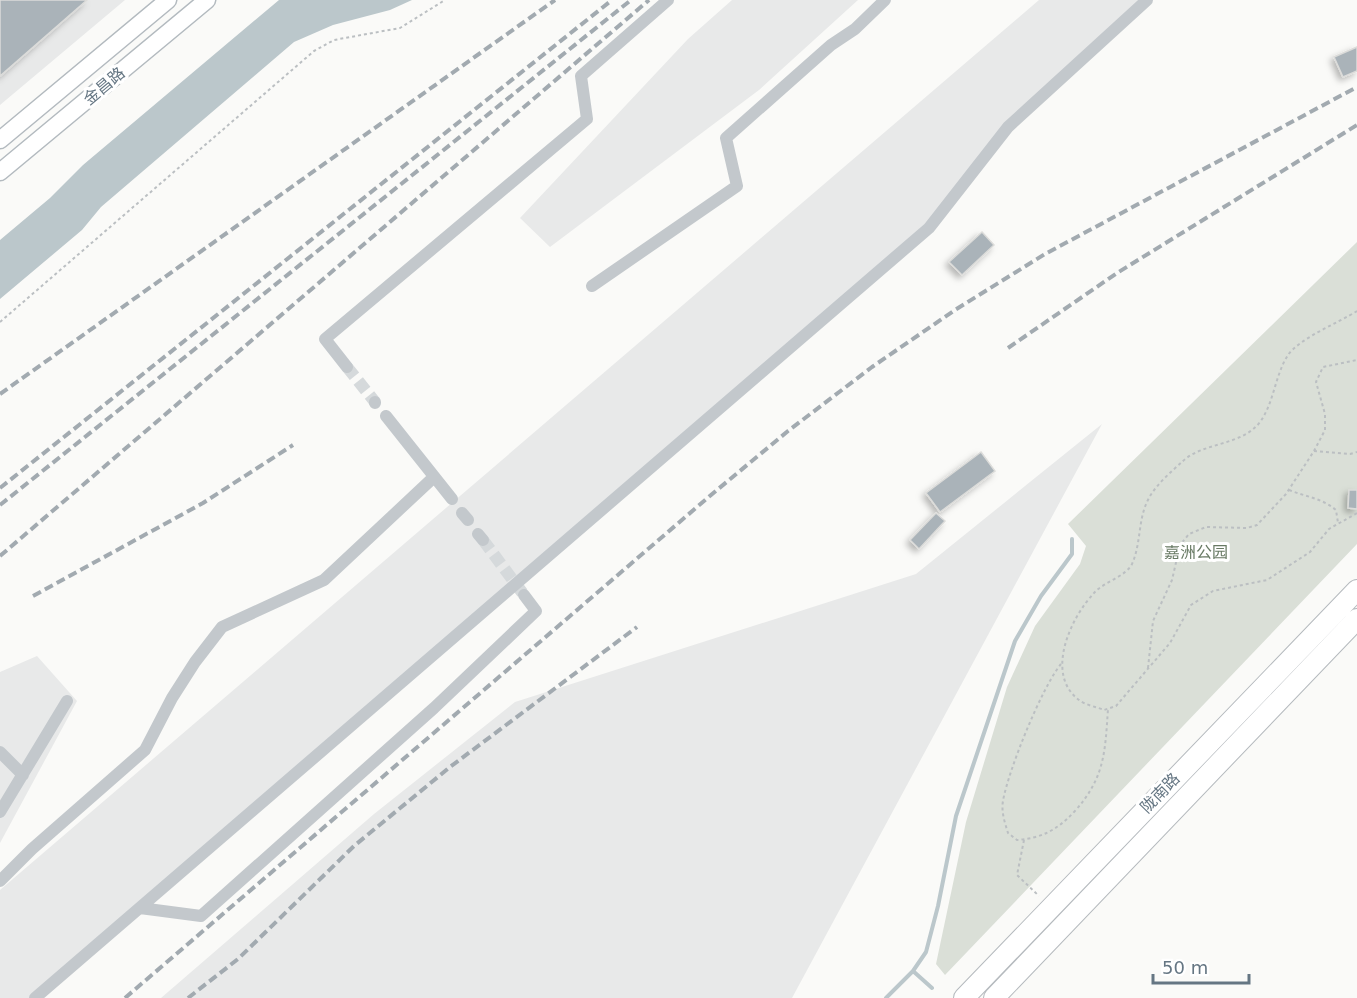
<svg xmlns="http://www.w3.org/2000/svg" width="1357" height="998" viewBox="0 0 1357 998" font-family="'DejaVu Sans','Noto Sans SC',sans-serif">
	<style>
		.built { fill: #e8e9e9 }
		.green { fill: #dadfd7 }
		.water { fill: #bbc7cb }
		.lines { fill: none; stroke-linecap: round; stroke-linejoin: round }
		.stream { stroke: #bbc7cb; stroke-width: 4 }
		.building { fill: #aab3b9; stroke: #dcdcda; stroke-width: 1.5; filter: url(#shadow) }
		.street-tunnel { stroke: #d5d9db; stroke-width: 12; stroke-dasharray: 12 6; stroke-linecap: butt }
		.secondary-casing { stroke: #b3babf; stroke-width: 19 }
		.primary-casing { stroke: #b5babe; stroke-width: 22 }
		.path { stroke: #bbbfc2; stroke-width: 2; stroke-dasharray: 3 3; stroke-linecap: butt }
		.street { stroke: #c3c8cc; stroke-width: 12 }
		.secondary { stroke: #fff; stroke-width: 16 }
		.primary { stroke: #fff; stroke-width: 20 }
		.rail { stroke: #a2aab0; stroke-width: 4; stroke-dasharray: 9 4.5; stroke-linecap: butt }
		.labels { text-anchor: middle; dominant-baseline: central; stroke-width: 6; stroke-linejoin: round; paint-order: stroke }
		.street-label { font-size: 16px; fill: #657683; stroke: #fff }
		.park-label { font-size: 16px; fill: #687a64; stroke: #fff }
	</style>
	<defs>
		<filter id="shadow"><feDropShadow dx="-3.5" dy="3.5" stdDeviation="3" flood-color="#0004"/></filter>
	</defs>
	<rect width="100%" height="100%" fill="#fafaf8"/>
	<path class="built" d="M0 0H125L0 105Z
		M732 0H858L759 90 550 247 520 218 688 39Z
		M1039 0H1147L1003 125 938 221 38 998H0V890Z
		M1102 424 792 998H161L374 814 515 702 916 574Z
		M37 656 77 701 0 843V672Z"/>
	<path class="green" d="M1357 242V544L945 975 936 964 966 822 1007 687 1035 626 1080 564 1086 546 1068 524Z"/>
	<path class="water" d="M279 0H412L390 10 333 25 294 42 101 207 82 230 0 299V240L50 198 83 165Z"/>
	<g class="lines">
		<path class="stream" d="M913 971 926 952 938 906 956 816 1015 641 1041 596 1072 554V539
			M886 998 913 971 932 988"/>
	</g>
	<path class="building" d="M0 0H87L0 76Z
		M1357 47V71L1343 77 1334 57Z
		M982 232 994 245 962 275 949 262Z
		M981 452 995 471 940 512 926 493Z
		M1349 490H1357V509L1348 508Z
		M936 513 945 521 919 549 910 540Z"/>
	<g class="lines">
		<path class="street-tunnel" d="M347 367 375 402
			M483 540 524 595"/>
		<g class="secondary-casing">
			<path id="secondary" d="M0 140 168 0
				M0 172 207 0"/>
		</g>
		<g class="primary-casing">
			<path id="primary" d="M964 998 1357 590
				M994 998 1357 619"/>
		</g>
		<path class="path" d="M1357 311C1338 323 1300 338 1288 355 1275 375 1274 403 1260 422 1242 446 1203 442 1183 461 1171 472 1154 486 1147 502 1138 521 1141 544 1132 564 1126 576 1105 582 1096 591 1071 616 1044 674 1079 700 1085 705 1097 707 1104 710L1116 706 1170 643 1191 605 1213 591 1267 580 1310 552 1329 529 1357 513
			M0 322 314 51 334 40 400 28 445 0
			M1314 451 1350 454 1357 452
			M1289 490C1306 497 1322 498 1336 510L1338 523
			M1061 664C1042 687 1008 771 1003 801 1001 812 1005 823 1008 833L1017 840C1042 838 1057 830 1074 812 1105 778 1105 752 1108 709
			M1148 668 1153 621 1172 580 1180 545 1189 534 1206 527 1247 528 1257 525 1286 494 1314 451 1325 430V414L1316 382 1323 367 1357 360
			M1024 840 1017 875 1039 896"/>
		<path class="street" d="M592 286 737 186 726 138 831 45 855 29 885 0
			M347 367 325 339 587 119 581 76 668 0
			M375 402V403
			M386 416 452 499
			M462 513 468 520
			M478 534 483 540
			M0 752 23 775
			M0 812 67 701
			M0 881 32 849 145 750 172 698 195 662 222 627 324 580 434 477
			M140 908 201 916 434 708 536 611 524 595
			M35 998 929 228 1008 127 1147 0"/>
		<use href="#secondary" class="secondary"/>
		<use href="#primary" class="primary"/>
		<path class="rail" d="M1008 348 1117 273 1357 125
			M0 394 555 0
			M0 488 612 0
			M0 505 631 0
			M0 556 649 0
			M33 596 203 503 293 445
			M125 998 711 495 788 431 872 367 955 310 1045 254 1357 87
			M188 998 238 959 354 846 450 767 637 627"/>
	</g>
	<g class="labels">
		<g class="street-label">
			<text transform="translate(104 86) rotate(-40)">金昌路</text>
			<text transform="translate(1160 793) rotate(-46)">陇南路</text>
		</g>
		<g class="park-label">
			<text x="1196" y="552">嘉洲公园</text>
		</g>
	</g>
	<path d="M1153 974v9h96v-9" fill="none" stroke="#657683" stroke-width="3"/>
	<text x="1162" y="974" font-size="18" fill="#657683" stroke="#ffffff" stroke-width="4.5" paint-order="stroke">50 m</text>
</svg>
